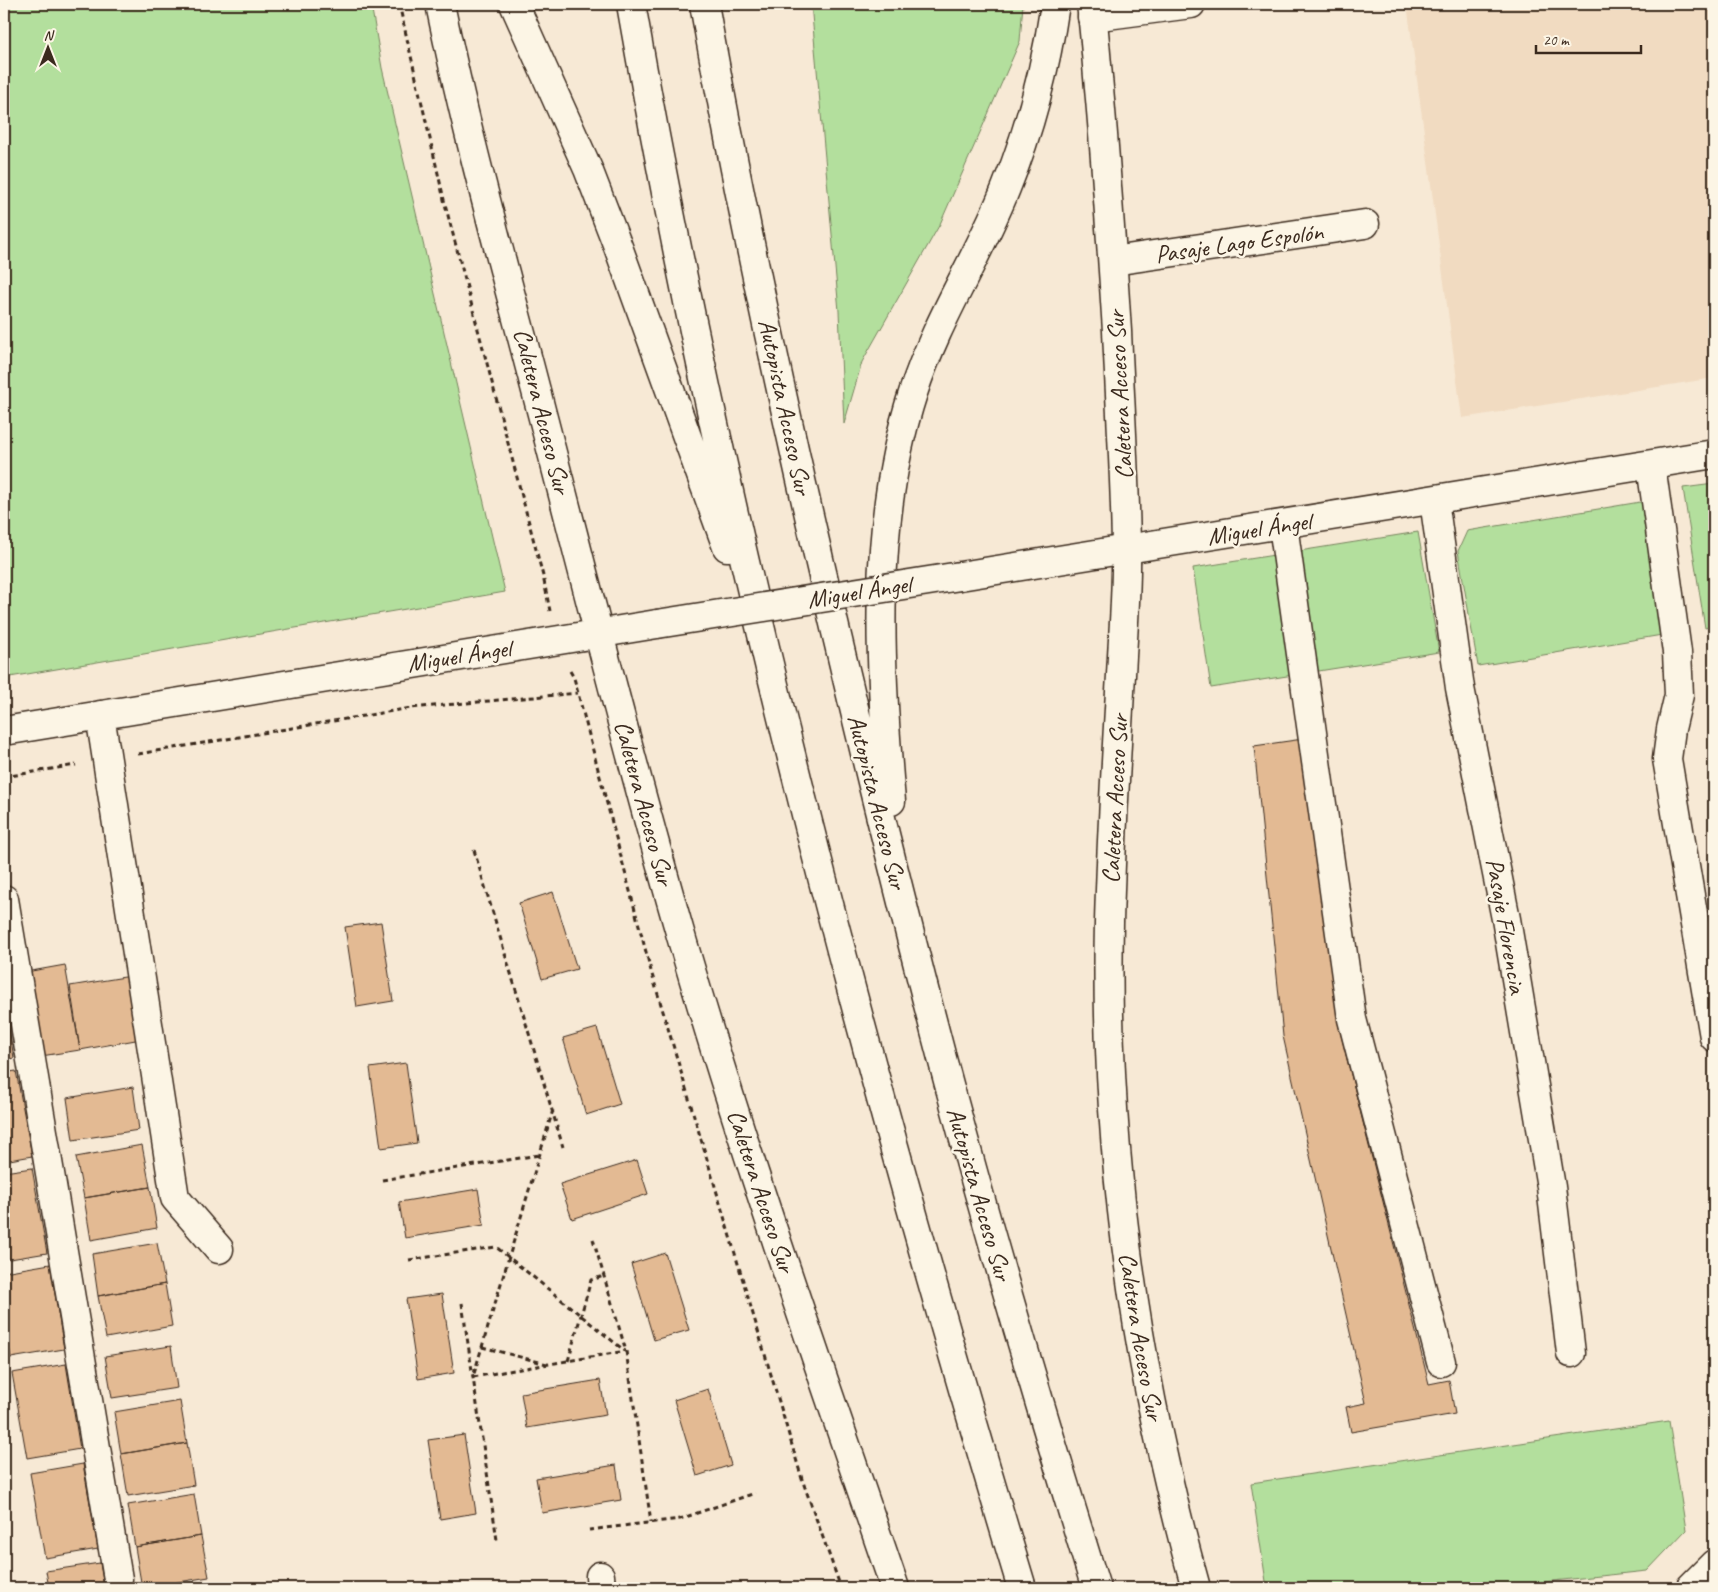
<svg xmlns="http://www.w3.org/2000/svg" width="1718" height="1592" viewBox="0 0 1718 1592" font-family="Caveat,sans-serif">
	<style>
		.built { fill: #f1dbc1 }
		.green { fill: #b3df9d; stroke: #77845e }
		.building { fill: #e3ba93; stroke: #3b2a1e }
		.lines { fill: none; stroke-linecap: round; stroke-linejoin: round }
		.minor-casing { stroke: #3b2a1e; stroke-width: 31 }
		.major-casing { stroke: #3b2a1e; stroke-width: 31 }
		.highway-casing { stroke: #3b2a1e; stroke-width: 31 }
		.path { stroke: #3b2a1e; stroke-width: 3; stroke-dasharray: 5 4; stroke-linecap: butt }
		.minor { stroke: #fcf5e5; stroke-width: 28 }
		.major { stroke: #fcf5e5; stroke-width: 28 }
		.highway { stroke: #fcf5e5; stroke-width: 28 }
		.minor-bridge-casing { stroke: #3b2a1e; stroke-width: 31; stroke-linecap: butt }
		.minor-bridge { stroke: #fcf5e5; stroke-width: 28 }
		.labels { text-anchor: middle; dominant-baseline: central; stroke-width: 5; stroke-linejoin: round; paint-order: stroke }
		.street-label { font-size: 25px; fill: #3b2a1e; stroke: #fcf5e5 }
	</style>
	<rect width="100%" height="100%" fill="#f7e9d5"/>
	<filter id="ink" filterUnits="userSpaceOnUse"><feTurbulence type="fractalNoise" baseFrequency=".02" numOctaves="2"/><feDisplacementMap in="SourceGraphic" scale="10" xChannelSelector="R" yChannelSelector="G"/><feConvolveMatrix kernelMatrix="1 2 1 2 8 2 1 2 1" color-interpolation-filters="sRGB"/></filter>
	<g filter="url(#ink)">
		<path class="built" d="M1407 4H1714V378L1462 418Z"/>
		<path class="green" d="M4 4H371L382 68 505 592 4 678Z
			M811 4H1023L1020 41 940 224 862 362 844 424 839 311Z
			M1714 484V626L1705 628 1683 488Z
			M1646 501 1668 634 1478 666 1458 551 1467 531Z
			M1418 532 1439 652 1211 688 1193 568Z
			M1669 1421 1686 1530 1647 1571 1487 1588H1267L1251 1483Z"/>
		<path class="building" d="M1303 739 1339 1027 1429 1384 1449 1380 1455 1414 1351 1432 1346 1407 1366 1403 1283 1036 1254 746Z
			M553 892 577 969 542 979 519 903Z
			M381 922 393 1001 357 1007 345 927Z
			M65 965 80 1050 41 1056 26 972Z
			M131 976 141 1039 80 1050 70 986Z
			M4 999 14 1058 4 1060Z
			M597 1028 620 1104 586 1115 563 1038Z
			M406 1063 417 1143 381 1148 370 1068Z
			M16 1071 32 1156 4 1161V1073Z
			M133 1087 139 1130 73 1140 67 1098Z
			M142 1145 150 1187 84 1198 76 1157Z
			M637 1160 648 1194 572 1219 560 1184Z
			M32 1168 47 1253 4 1260V1172Z
			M150 1187 157 1228 91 1240 84 1198Z
			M478 1189 484 1225 405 1238 399 1202Z
			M157 1243 165 1284 98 1296 92 1254Z
			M665 1253 689 1330 654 1340 631 1264Z
			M50 1264 64 1349 11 1358 4 1316V1272Z
			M165 1284 172 1326 106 1338 98 1296Z
			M442 1294 454 1373 418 1379 406 1299Z
			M171 1346 177 1388 112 1398 105 1356Z
			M66 1364 80 1449 27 1458 12 1373Z
			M600 1380 606 1415 527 1428 521 1393Z
			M708 1389 731 1465 697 1476 674 1400Z
			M180 1401 187 1443 121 1454 114 1412Z
			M464 1435 476 1513 440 1519 428 1440Z
			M187 1443 194 1485 128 1496 121 1454Z
			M83 1464 98 1549 45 1558 30 1473Z
			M616 1465 621 1500 542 1513 536 1478Z
			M194 1494 201 1536 135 1547 128 1505Z
			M201 1536 209 1577 142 1588 135 1547Z
			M100 1563 104 1588H49L46 1571Z"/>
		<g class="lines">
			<g class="minor-casing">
				<path id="minor" d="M1092 17 1191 4
					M1113 261 1365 224
					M1651 465 1677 652 1679 695 1671 729 1667 759 1714 1037
					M1434 500 1460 688 1506 919 1551 1187 1571 1353
					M1283 525 1352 1019 1441 1362
					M960 576 1714 454
					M100 715 175 1198 219 1249
					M4 731 657 624
					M4 899 118 1579
					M600 1576 601 1588
					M1690 1588 1714 1564"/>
			</g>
			<g class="major-casing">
				<g id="major">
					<path d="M440 4C468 142 507 278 542 414 588 591 632 767 683 943 746 1160 822 1374 895 1588"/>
					<path id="s1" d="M1091 4C1095 36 1097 68 1100 99 1107 177 1112 254 1117 331 1120 403 1125 475 1126 547 1127 590 1123 633 1121 675 1116 758 1111 841 1109 923 1104 1148 1136 1373 1196 1588"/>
				</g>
			</g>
			<g class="highway-casing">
				<path id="highway" d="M514 4 588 169 617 244 727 547
					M631 4C725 540 865 1068 1022 1588
					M704 4C751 268 810 529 874 790 899 891 924 992 951 1092 996 1258 1045 1424 1096 1588
					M891 801C879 667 871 522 913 393 936 321 978 258 1006 188 1030 129 1046 67 1055 4"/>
			</g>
			<path class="path" d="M399 4 445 204 543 576 550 611
				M570 671 574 678 651 971 802 1479 841 1588
				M138 754 411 708 578 693
				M4 777 76 765
				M474 850 563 1147
				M553 1110 473 1377 626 1351
				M382 1180 539 1155
				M593 1239 626 1351 651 1522
				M409 1260 496 1247 625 1351
				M462 1303 497 1540
				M482 1347 547 1364
				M568 1361 591 1280 604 1276
				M589 1530 680 1519 755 1493"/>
			<use href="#minor" class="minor"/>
			<use href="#major" class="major"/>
			<use href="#highway" class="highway"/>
			<g class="minor-bridge-casing">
				<path id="minor-bridge" d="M657 624 960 576"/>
			</g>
			<use href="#minor-bridge" class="minor-bridge"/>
		</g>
	</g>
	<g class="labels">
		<g class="street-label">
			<text transform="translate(1239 243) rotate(-8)">Pasaje Lago Espolón</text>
			<text transform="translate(1120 395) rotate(-93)">Caletera Acceso Sur</text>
			<text transform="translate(785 407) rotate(78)">Autopista Acceso Sur</text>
			<text transform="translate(542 411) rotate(76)">Caletera Acceso Sur</text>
			<text transform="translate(1259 529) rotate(-9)">Miguel Ángel</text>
			<text transform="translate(859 592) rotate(-9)">Miguel Ángel</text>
			<text transform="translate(459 656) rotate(-9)">Miguel Ángel</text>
			<text transform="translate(1115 799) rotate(-87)">Caletera Acceso Sur</text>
			<text transform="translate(877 802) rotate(76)">Autopista Acceso Sur</text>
			<text transform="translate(644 803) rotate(75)">Caletera Acceso Sur</text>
			<text transform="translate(1506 926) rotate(80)">Pasaje Florencia</text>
			<text transform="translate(761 1191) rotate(72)">Caletera Acceso Sur</text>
			<text transform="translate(979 1194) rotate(74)">Autopista Acceso Sur</text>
			<text stroke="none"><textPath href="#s1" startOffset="1336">Caletera Acceso Sur</textPath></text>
		</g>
	</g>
	<rect width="1718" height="1592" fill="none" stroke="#fcf5e5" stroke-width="20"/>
	<rect x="10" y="10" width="1698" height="1572" fill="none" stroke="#3b2a1e" stroke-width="2" filter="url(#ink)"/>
	<g transform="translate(48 48)" stroke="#fcf5e5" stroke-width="4" paint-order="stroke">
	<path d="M0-4L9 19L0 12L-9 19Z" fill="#3b2a1e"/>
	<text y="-8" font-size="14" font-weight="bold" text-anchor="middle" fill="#3b2a1e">N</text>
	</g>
	<path d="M1536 45v8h105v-8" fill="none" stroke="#3b2a1e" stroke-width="2.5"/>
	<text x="1543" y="45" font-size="15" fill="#3b2a1e" stroke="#fcf5e5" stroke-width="4" paint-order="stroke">20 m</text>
</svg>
